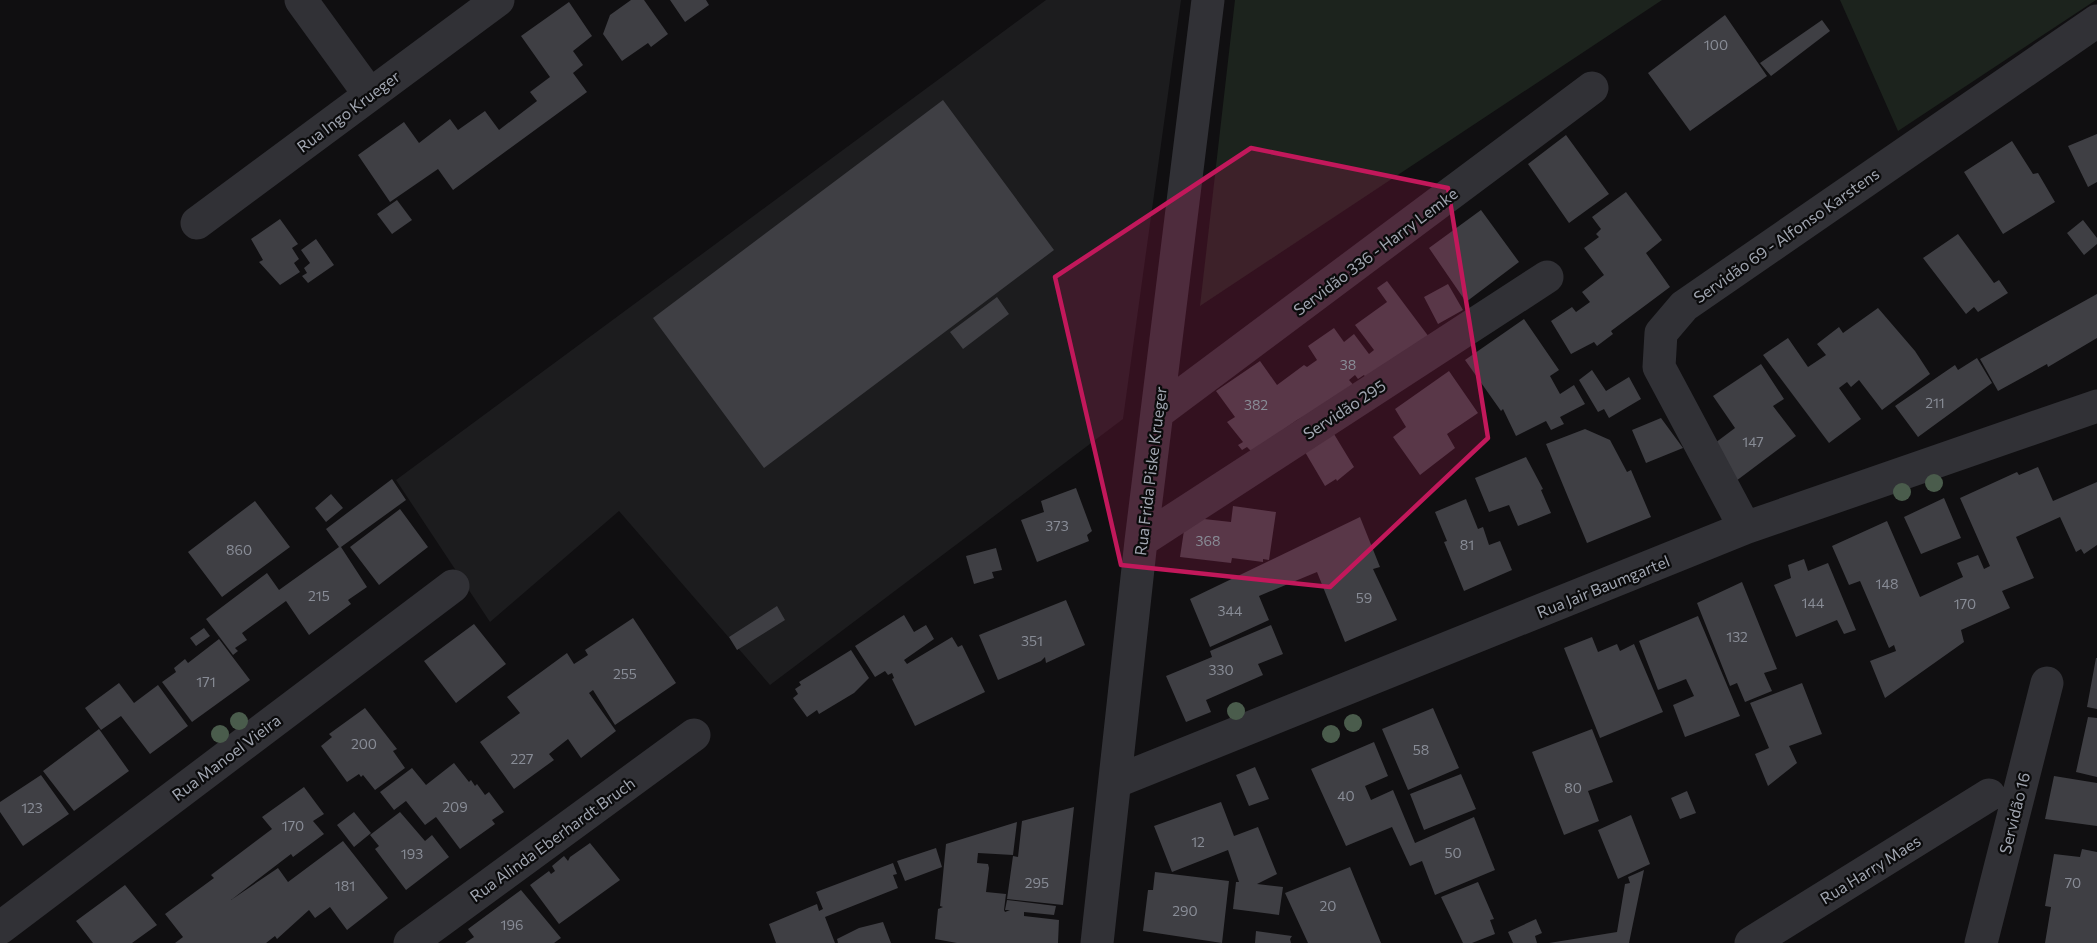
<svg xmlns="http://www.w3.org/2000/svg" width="2097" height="943" viewBox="0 0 2097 943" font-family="Commissioner,sans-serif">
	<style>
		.built { fill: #1c1c1e }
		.green { fill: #1c231d }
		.building { fill: #3f3f44 }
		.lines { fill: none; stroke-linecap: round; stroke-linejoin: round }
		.minor { stroke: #313136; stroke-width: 33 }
		.tree { fill: #4a5c4c }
		.marked { fill: #c2185b; fill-opacity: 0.2; stroke: #c2185b; stroke-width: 4.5; stroke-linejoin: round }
		.labels { text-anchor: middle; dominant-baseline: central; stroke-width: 4.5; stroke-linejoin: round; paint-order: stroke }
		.number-label { font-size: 14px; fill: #888c96 }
		.street-label { font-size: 16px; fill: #a1a6b1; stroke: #0b0b0c }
	</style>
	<rect width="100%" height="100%" fill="#100f11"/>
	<path class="built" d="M1046 0H1181L1123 419 770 685 619 511 490 622 396 480Z"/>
	<path class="green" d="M1235 0H1662L1200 306Z
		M1840 0H2096L1898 131Z"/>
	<path class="building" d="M631 0H644L668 34 651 47 648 43 622 61 603 34 610 15Z
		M670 0H706L709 5 685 22Z
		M569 2 592 36 573 51 583 65 573 73 587 92 453 190 438 169 390 202 358 155 404 122 419 143 450 119 458 130 485 111 499 130 537 101 530 92 550 77 521 36Z
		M1725 15 1767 76 1690 131 1648 73Z
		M1822 20 1830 31 1771 76 1760 63Z
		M943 100 1054 250 764 468 653 318Z
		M2097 134V182L2088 187 2068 146Z
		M1566 135 1609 194 1569 223 1528 164Z
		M2012 141 2033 174 2038 173 2055 202 2003 234 1964 172Z
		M1626 192 1662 240 1646 253 1670 287 1611 331 1613 334 1597 346 1594 342 1571 354 1551 321 1572 307 1576 312 1590 302 1582 292 1604 275 1584 248 1599 237 1596 234 1601 229 1592 217Z
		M397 200 412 220 392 234 377 214Z
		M1481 210 1519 262 1466 302 1429 248Z
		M280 219 298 244 292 248 299 259 294 263 300 272 280 285 259 262 263 260 251 239Z
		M2083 220 2097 238V244L2084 255 2067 233Z
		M1958 234 1994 283 1999 280 2008 293 1978 312 1974 307 1966 314 1923 258Z
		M316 239 334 265 308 283 302 276 307 273 304 268 310 263 301 250Z
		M1387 281 1429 337 1368 381 1364 375 1358 379 1355 375 1349 380 1357 389 1297 420 1252 452 1247 447 1242 450 1238 445 1243 442 1227 422 1235 417 1216 391 1260 361 1277 385 1304 365 1307 367 1317 360 1308 346 1334 328 1344 342 1354 334 1369 354 1374 350 1355 325 1387 302 1377 288Z
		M1448 284 1463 310 1438 324 1424 297Z
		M2097 294V338L2048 367 2047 364 1998 391 1980 359Z
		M997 297 1009 314 963 349 950 332Z
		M1878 308 1915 351 1930 374 1882 410 1859 380 1851 387 1847 382 1839 388 1861 419 1829 443 1763 355 1788 338 1808 367 1826 355 1817 344 1839 327 1843 333Z
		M1524 319 1559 370 1550 376 1560 394 1574 385 1585 404 1560 417 1564 424 1551 430 1546 421 1516 436 1503 409 1501 411 1465 360Z
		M1977 358 1992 383 1918 437 1895 406 1955 365 1958 370Z
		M1761 364 1784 399 1773 406 1796 436 1736 481 1711 446 1735 428 1713 396Z
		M1592 370 1606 391 1629 377 1641 399 1609 418 1604 409 1598 412 1579 380Z
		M1449 371 1478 413 1447 434 1455 448 1420 475 1393 437 1406 427 1395 409Z
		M1661 418 1683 448 1646 463 1632 430Z
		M1585 429 1610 440 1627 472 1631 470 1651 517 1587 543 1546 444Z
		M1334 434 1354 467 1337 481 1336 479 1325 486 1305 452Z
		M1526 457 1543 489 1541 490 1551 513 1518 526 1509 505 1489 512 1475 478Z
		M2038 467 2053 501 2097 482V545L2084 554 2081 549 2076 552 2060 517 2016 537 2034 578 2002 591 2010 608 1961 630 1964 642 1885 698 1870 661 1896 651 1894 645 1889 648 1860 581 1849 585 1832 546 1887 521 1920 597 1963 577 1957 563 1978 555 1984 569 1990 566 1960 498 2017 472 2019 475Z
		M392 479 406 500 341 547 367 587 348 600 351 604 309 635 286 601 242 633 247 640 235 648 238 651 233 655 206 619 267 573 279 590 339 547 326 529Z
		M1076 488 1092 531 1087 535 1089 541 1037 562 1021 520 1044 512 1041 501Z
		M331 494 343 508 326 522 315 508Z
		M1944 498 1961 538 1921 554 1904 517Z
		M1466 499 1478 529 1483 527 1489 545 1500 541 1512 570 1464 591 1444 542 1447 541 1435 512Z
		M255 501 290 547 222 597 188 552Z
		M1233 506 1276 512 1269 560 1263 559V562L1232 558 1231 563 1180 557 1186 517 1231 522Z
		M400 509 428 547 379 585 350 547Z
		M1360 517 1380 567 1373 569 1397 620 1345 642 1317 572 1259 596 1269 620 1210 647 1190 599Z
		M996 548 1002 570 992 572 994 578 974 584 966 556Z
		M1804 559 1808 571 1828 563 1856 630 1844 634 1837 620 1796 637 1774 585 1791 578 1788 565Z
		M1742 582 1777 669 1764 673 1772 691 1745 702 1737 683 1730 686 1697 603Z
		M1066 600 1085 645 1046 663 1045 657 1041 661 998 680 979 635Z
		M777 606 785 620 737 650 729 637Z
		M904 615 914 632 926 625 934 639 904 660 907 664 952 637 958 647 962 645 985 692 915 726 892 679 894 678 892 673 888 675 885 671 875 677 855 646Z
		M1698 616 1740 716 1685 737 1673 705 1694 696 1686 679 1658 690 1639 641Z
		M633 618 676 683 615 725 593 690 589 693 616 731 581 758 568 739 549 754 554 760 514 789 480 742 520 713 507 697 567 653 574 664 588 655 585 650Z
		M474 624 506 664 456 703 424 661Z
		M1271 625 1283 654 1258 664 1263 675 1206 700 1211 712 1186 722 1166 676 1212 657 1210 651Z
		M204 628 210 636 196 646 190 638Z
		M1592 637 1598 652 1617 644 1620 651 1634 644 1663 712 1600 738 1564 648Z
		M219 639 250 680 192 722 162 682 176 672 174 668 185 659 188 663Z
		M851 650 869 678 854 693 819 714 817 710 807 717 793 698 798 694 795 689 801 685 799 682Z
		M2096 658H2097V709L2087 707Z
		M119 683 134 703 158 685 188 726 150 754 121 716 101 730 85 708Z
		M1802 683 1822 734 1789 746 1797 763 1768 786 1755 754 1769 748 1750 703Z
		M365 708 397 749 393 751 405 768 375 790 363 775 361 777 359 774 347 782 321 746 332 737 329 734Z
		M1433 708 1459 768 1408 790 1382 729Z
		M2088 717 2097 718V777L2076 772Z
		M99 729 129 771 74 811 43 771Z
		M1592 729 1613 782 1588 791 1599 821 1564 835 1532 752Z
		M1374 742 1388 776 1365 786 1371 800 1393 790 1415 843 1474 817 1495 870 1435 895 1422 861 1410 866 1392 827 1346 846 1311 769Z
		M454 763 469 782 471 780 475 786 477 784 485 795 489 792 504 812 492 820 495 824 460 849 436 817 425 825 406 801 394 810 380 792 412 768 426 785Z
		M1255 767 1269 799 1249 806 1236 775Z
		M1461 774 1476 809 1424 830 1410 794Z
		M41 775 69 814 23 846 0 812V802Z
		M2054 776 2097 783V826L2045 819Z
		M304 787 324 814 313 821 324 834 293 857 291 854 231 900 278 868 288 882 343 841 388 898 347 930 330 907 315 918 309 910 277 939 275 936 266 943H175L183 937 165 914 214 878 211 875 272 829 262 817Z
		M1687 791 1696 813 1680 819 1671 798Z
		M1221 802 1234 836 1258 827 1277 874 1257 884 1283 887 1279 915 1233 909 1236 882H1239L1228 850 1172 872 1154 826Z
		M1074 807 1063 905 1007 899 1013 856 1018 857 1022 821Z
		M354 812 371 833 354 847 337 825Z
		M400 812 425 841 432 835 449 857 406 890 375 849 379 846 370 835Z
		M1631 815 1650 864 1618 879 1598 830Z
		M1017 822 1013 855 978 853 977 863 988 864 989 868 986 892 1006 894 1004 910 1005 912 1010 910H1005L1007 900 1056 906 1054 915 1024 912V916L1059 920 1058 943H957L935 939 938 909 943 907 940 906 946 844Z
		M590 843 620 880 559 924 530 885 549 871 551 874 555 871 552 866 564 856 568 861 570 857Z
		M936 848 942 867 905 881 897 861Z
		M2082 849 2097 852V943H2045L2051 907 2045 906 2054 854 2080 857Z
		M893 863 897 874 893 875 898 888 825 917 835 943H776L769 924 817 904 819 911 823 909 816 892Z
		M1350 867 1381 943H1308L1285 893Z
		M1644 870 1629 943H1549L1617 932 1625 884 1630 883 1628 877Z
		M1155 872 1229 881 1222 943 1143 931 1148 890H1153Z
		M1478 882 1494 919 1490 920 1495 934 1472 943H1463L1441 897Z
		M125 885 157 925 132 943H93L76 921Z
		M521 890 561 938 554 943H465L474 937 468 929Z
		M1536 919 1542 933 1535 936 1537 943H1513L1508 932Z
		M883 922 891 943H838L837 939 859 928Z
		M1256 931 1292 936 1290 939 1291 943H1255Z"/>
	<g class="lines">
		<path class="minor" d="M301 0 370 95
			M197 223 498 0
			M1157 413 1592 88
			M1745 528 1659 367 1661 333 1684 306 2097 21
			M1141 541 1547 277
			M1115 782 1745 528 2097 406
			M0 928 453 586
			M410 943 694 735
			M1097 943 1141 541 1208 0
			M1751 943 1989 795
			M1981 943 2047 683"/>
	</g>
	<g class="tree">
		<circle cx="1934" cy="483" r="9"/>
		<circle cx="1902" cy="492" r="9"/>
		<circle cx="1236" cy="711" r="9"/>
		<circle cx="239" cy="721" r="9"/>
		<circle cx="1353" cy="723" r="9"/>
		<circle cx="220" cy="734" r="9"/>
		<circle cx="1331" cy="734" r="9"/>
	</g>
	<path class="marked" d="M1251 148 1448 188 1488 438 1330 587 1121 565 1055 277Z"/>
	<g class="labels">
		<g class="number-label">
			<text x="1716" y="44">100</text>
			<text x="1348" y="364">38</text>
			<text x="1935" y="402">211</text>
			<text x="1256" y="404">382</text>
			<text x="1753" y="441">147</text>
			<text x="1057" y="525">373</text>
			<text x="1208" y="540">368</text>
			<text x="1467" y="544">81</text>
			<text x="239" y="549">860</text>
			<text x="1887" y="583">148</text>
			<text x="319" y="595">215</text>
			<text x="1364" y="597">59</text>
			<text x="1813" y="602">144</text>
			<text x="1965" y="603">170</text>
			<text x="1230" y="610">344</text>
			<text x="1737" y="636">132</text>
			<text x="1032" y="640">351</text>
			<text x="1221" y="669">330</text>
			<text x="625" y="673">255</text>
			<text x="206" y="681">171</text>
			<text x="364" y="743">200</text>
			<text x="1421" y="749">58</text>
			<text x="522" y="758">227</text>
			<text x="1573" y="787">80</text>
			<text x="1346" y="795">40</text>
			<text x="455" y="806">209</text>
			<text x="32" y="807">123</text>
			<text x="293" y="825">170</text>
			<text x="1198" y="841">12</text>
			<text x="1453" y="852">50</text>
			<text x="412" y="853">193</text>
			<text x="1037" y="882">295</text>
			<text x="2073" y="882">70</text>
			<text x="345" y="885">181</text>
			<text x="1328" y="905">20</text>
			<text x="1185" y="910">290</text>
			<text x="512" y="924">196</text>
		</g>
		<g class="street-label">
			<text transform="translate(348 111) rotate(-37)">Rua Ingo Krueger</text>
			<text transform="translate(1786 235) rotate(-35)">Servidão 69 - Alfonso Karstens</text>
			<text transform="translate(1375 251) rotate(-37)">Servidão 336 - Harry Lemke</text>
			<text transform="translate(1344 409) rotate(-33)">Servidão 295</text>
			<text transform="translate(1150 471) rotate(-83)">Rua Frida Piske Krueger</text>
			<text transform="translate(1603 586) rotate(-22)">Rua Jair Baumgartel</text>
			<text transform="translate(226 757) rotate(-37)">Rua Manoel Vieira</text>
			<text transform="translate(2014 813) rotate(-76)">Servidão 16</text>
			<text transform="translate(552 839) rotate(-36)">Rua Alinda Eberhardt Bruch</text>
			<text transform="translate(1870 869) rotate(-32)">Rua Harry Maes</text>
		</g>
	</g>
</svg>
